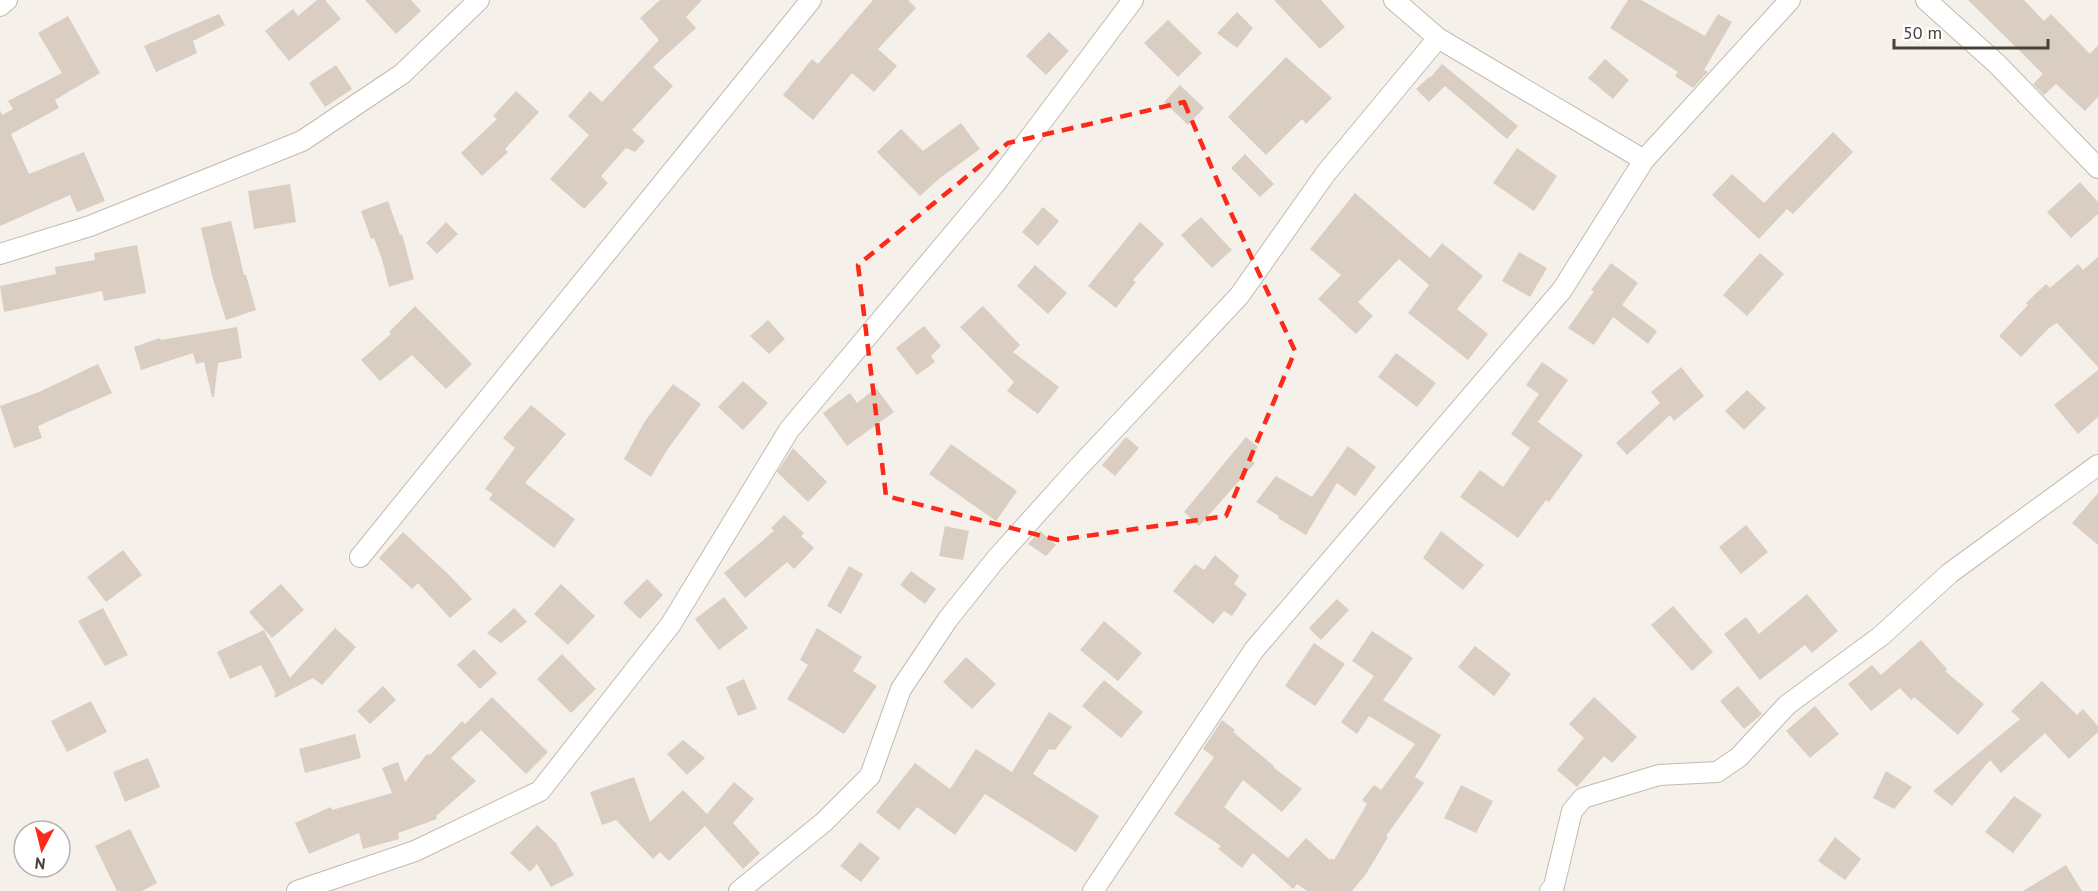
<svg xmlns="http://www.w3.org/2000/svg" width="2098" height="891" viewBox="0 0 2098 891" font-family="'PT Sans',sans-serif">
	<style>
		.building { fill: #d9cec1 }
		.lines { fill: none; stroke-linecap: round; stroke-linejoin: round }
		.street-casing { stroke: #c3baae; stroke-width: 22 }
		.street { stroke: #fff; stroke-width: 20 }
		.marked { fill: none; stroke: #fb2a1a; stroke-width: 4.5; stroke-dasharray: 12 8; stroke-linejoin: round }
	</style>
	<rect width="100%" height="100%" fill="#f5f0e9"/>
	<path class="building" d="M317 0H325L341 19 289 61 265 31 293 9 298 16Z
		M365 0H411L421 11 396 34Z
		M660 0H702L686 17 696 28 653 67 673 86 632 130 645 141 635 152 626 148 601 176 608 183 584 209 550 179 589 135 568 116 590 91 602 102 659 40 640 18Z
		M873 0H908L916 8 878 49 897 66 874 92 852 73 813 120 783 95 812 59 818 64Z
		M1274 0H1321L1345 27 1320 49Z
		M1628 0H1641L1705 36 1718 14 1732 22 1704 70 1708 72 1693 88 1675 76 1678 72 1610 28Z
		M1968 0H2024L2044 21 2051 14 2090 54 2098 45V97L2085 111 2056 84 2044 95 2033 84 2043 74Z
		M1237 12 1253 28 1237 48 1217 33Z
		M219 14 225 25 193 41 197 53 156 72 144 46Z
		M68 16 100 73 55 100 59 108 11 134 29 174 84 152 105 201 77 212 70 195 0 226V110L2 115 13 109 8 101 62 73 38 33Z
		M1168 20 1202 53 1178 77 1144 43Z
		M1049 32 1069 51 1046 75 1026 56Z
		M1286 57 1332 98 1306 124 1302 119 1266 155 1228 117Z
		M1605 59 1629 80 1613 99 1588 78Z
		M1442 64 1518 126 1507 139 1445 86 1429 102 1416 89 1429 77 1430 78Z
		M336 65 352 89 325 107 309 83Z
		M1180 85 1204 108 1188 125 1164 102Z
		M516 91 539 112 505 149 508 152 482 176 461 153 497 119 493 116Z
		M961 123 980 149 940 178 920 196 877 152 901 129 923 151Z
		M1833 132 1853 152 1793 214 1787 209 1759 239 1712 195 1732 174 1764 203Z
		M1517 148 1557 176 1534 211 1493 183Z
		M1245 154 1274 184 1260 197 1231 168Z
		M2080 182 2098 202V214L2071 238 2047 212Z
		M290 184 296 222 254 229 248 191Z
		M1355 193 1430 258 1442 243 1483 276 1457 309 1488 334 1468 360 1408 313 1429 285 1399 259 1358 302 1373 316 1356 334 1318 299 1341 275 1310 249Z
		M388 201 400 235 402 234 414 279 389 287 382 259 374 238 371 239 361 211Z
		M1043 207 1059 221 1038 246 1022 232Z
		M1201 217 1232 250 1212 268 1181 235Z
		M231 221 244 275H246L256 310 226 320 213 279 201 228Z
		M446 222 458 234 437 254 426 243Z
		M1140 222 1164 244 1133 280 1136 282 1116 308 1088 286Z
		M137 245 146 293 104 301 102 291 4 312 0 286 56 274 55 267 95 260 94 253Z
		M1519 252 1547 268 1530 297 1502 281Z
		M1760 253 1784 274 1747 316 1723 295Z
		M2098 257V367L2057 323 2049 328 2021 357 1999 336 2028 305 2026 303 2046 284 2050 288 2078 264 2083 270Z
		M1611 263 1638 283 1622 305 1657 331 1648 344 1613 317 1594 345 1568 328 1594 291 1591 290Z
		M1035 265 1067 293 1048 314 1017 286Z
		M415 306 472 364 446 389 412 355 380 381 361 360 391 334 389 332Z
		M983 306 1020 345 1013 352 1059 387 1038 414 1007 391 1014 382 960 327Z
		M768 320 785 339 769 354 750 336Z
		M924 326 941 346 931 356 935 362 917 375 896 348Z
		M237 327 242 358 218 363 214 397H212L204 362 196 364 193 353 141 370 134 347 160 338 161 340Z
		M1396 353 1436 383 1417 407 1378 377Z
		M1542 362 1568 380 1538 422 1583 455 1549 502 1546 500 1518 538 1460 497 1480 470 1503 487 1530 448 1511 434 1539 394 1526 385Z
		M98 364 112 393 38 426 42 438 14 448 0 406 39 392Z
		M1681 367 1704 396 1674 421 1670 415 1627 455 1616 443 1660 403 1651 392Z
		M2098 370V417L2078 434 2054 405Z
		M743 381 768 403 743 430 718 407Z
		M673 384 701 404 667 450 651 477 624 459 645 421Z
		M876 388 894 412 847 446 823 413 850 393 857 403Z
		M1747 390 1766 408 1744 430 1725 411Z
		M531 405 566 434 525 483 575 519 554 548 489 499 493 494 485 489 515 448 503 438Z
		M1126 437 1139 448 1115 476 1102 465Z
		M1246 437 1258 447 1249 459 1255 463 1199 526 1184 512Z
		M951 444 1017 491 996 521 929 474Z
		M1348 446 1376 467 1355 496 1337 483 1306 535 1278 518 1279 516 1256 502 1276 476 1312 497Z
		M793 448 827 482 808 502 777 472Z
		M2098 493V545L2072 523Z
		M784 515 804 533 801 536 814 548 794 569 787 562 745 598 724 573 774 531 771 528Z
		M1746 525 1768 552 1741 574 1719 547Z
		M945 526 969 531 963 560 939 556Z
		M1040 531 1056 545 1046 556 1028 544Z
		M1441 531 1484 565 1463 590 1423 558Z
		M403 532 449 575 472 599 450 618 418 583 412 589 379 558Z
		M123 550 142 575 106 602 87 577Z
		M1215 555 1239 576 1234 584 1247 594 1232 616 1224 611 1213 624 1173 591 1195 564 1204 570Z
		M849 566 863 574 841 614 827 606Z
		M911 571 936 589 925 604 900 585Z
		M647 579 663 595 640 619 623 603Z
		M281 584 304 610 272 638 249 612Z
		M561 584 595 616 568 645 534 614Z
		M1807 594 1838 631 1812 653 1805 645 1760 680 1724 634 1746 617 1759 634Z
		M724 597 748 628 719 650 695 619Z
		M1337 599 1349 610 1321 640 1309 628Z
		M1673 606 1713 652 1692 671 1651 625Z
		M103 608 128 655 105 666 78 621Z
		M514 608 527 622 501 643 487 633Z
		M1104 621 1142 653 1118 681 1080 650Z
		M335 628 356 647 322 685 313 678 275 698 274 696 276 694 261 665 230 679 217 652 264 630 290 678Z
		M817 628 862 657 853 671 877 686 844 734 787 699 808 665 800 660Z
		M1372 631 1413 658 1383 700 1441 735 1415 777 1424 783 1386 836 1388 837 1366 874 1352 891H1307L1297 884 1293 889 1253 853 1242 868 1218 849 1221 846 1174 814 1214 757 1203 749 1222 720 1235 730 1233 732 1274 766 1273 767 1302 789 1282 812 1243 780 1224 807 1288 858 1306 838 1330 860 1331 858 1334 860 1367 804 1362 800 1374 785 1381 790 1415 744 1369 716 1357 734 1341 722 1374 676 1352 661Z
		M1921 640 1947 669 1945 671 1984 704 1958 735 1914 697 1911 700 1900 688 1871 711 1848 684 1872 665 1881 675Z
		M1314 643 1345 664 1315 706 1285 686Z
		M1475 646 1511 674 1494 696 1458 667Z
		M474 649 497 673 480 689 457 665Z
		M562 654 596 689 571 713 537 679Z
		M966 657 996 684 972 709 943 682Z
		M744 679 757 709 738 716 726 687Z
		M1104 680 1143 712 1121 738 1082 706Z
		M2042 681 2077 715 2083 709 2098 726V732L2069 759 2045 733 2001 773 1990 760 1952 806 1933 791 2020 719 2011 711Z
		M383 686 396 700 370 724 357 711Z
		M1738 686 1762 714 1744 729 1720 701Z
		M492 697 548 752 526 774 481 730 451 758 476 781 436 816 437 819 398 833 399 839 363 849 359 833 309 854 295 823 331 807 332 810 392 793 382 768 398 762 405 782 427 754 430 755 462 721 465 724Z
		M1594 697 1637 737 1612 763 1604 756 1577 787 1557 770 1584 738 1569 724Z
		M91 701 107 732 67 752 51 721Z
		M1815 706 1839 734 1810 758 1786 731Z
		M1049 712 1072 727 1055 750 1049 749 1033 774 1099 816 1076 852 985 794 955 835 917 807 899 830 876 812 915 763 950 789 976 749 1012 772Z
		M355 734 361 758 305 773 299 749Z
		M683 740 705 758 687 775 667 754Z
		M148 758 160 787 125 802 113 772Z
		M1886 771 1912 787 1894 809 1873 798Z
		M634 777 650 822 683 790 707 814 734 782 754 799 733 823 760 853 743 869 705 826 669 861 660 852 653 859 616 820 602 825 590 792Z
		M1461 785 1493 801 1476 833 1444 818Z
		M2014 796 2042 815 2013 853 1985 832Z
		M537 825 556 843 574 875 551 887 537 864 530 872 510 853Z
		M130 829 157 883 142 891H117L95 846Z
		M1835 837 1861 859 1845 880 1818 861Z
		M860 842 880 858 861 882 840 866Z
		M2066 865 2082 891H2023Z"/>
	<g class="lines">
		<g class="street-casing">
			<path id="street" d="M1394 0 1438 38 1644 160
				M1926 0 1997 64 2098 168
				M0 6 7 0
				M0 254 90 226 302 141 402 74 479 0
				M360 557 811 0
				M297 891 415 851 540 791 671 624 789 430 995 184 1133 0
				M739 891 824 822 870 776 901 689 948 619 996 559 1075 471 1239 296 1326 173 1438 38
				M1093 891 1254 650 1562 290 1644 160 1790 0
				M1550 891 1554 886 1572 811 1583 798 1659 775 1717 772 1739 757 1787 705 1881 636 1950 573 2098 465"/>
		</g>
		<use href="#street" class="street"/>
	</g>
	<path class="marked" d="M1184 102 1231 213 1295 351 1226 516 1058 540 886 496 858 265 1008 143Z"/>
	<g transform="translate(42 849) rotate(187)"><circle r="28" fill="#ffffff" stroke="#b6b3af" stroke-width="1.5"/>
	<path d="M0-4.5L10 22L0 15L-10 22Z" fill="#fb2a1a"/>
	<text y="-9" font-size="16" font-weight="bold" text-anchor="middle" fill="#494037">N</text>
	</g>
	<path d="M1894 39v9h154v-9" fill="none" stroke="#494037" stroke-width="3"/>
	<text x="1903" y="39" font-size="18" fill="#494037" stroke="#ffffff" stroke-width="4.5" paint-order="stroke">50 m</text>
</svg>
